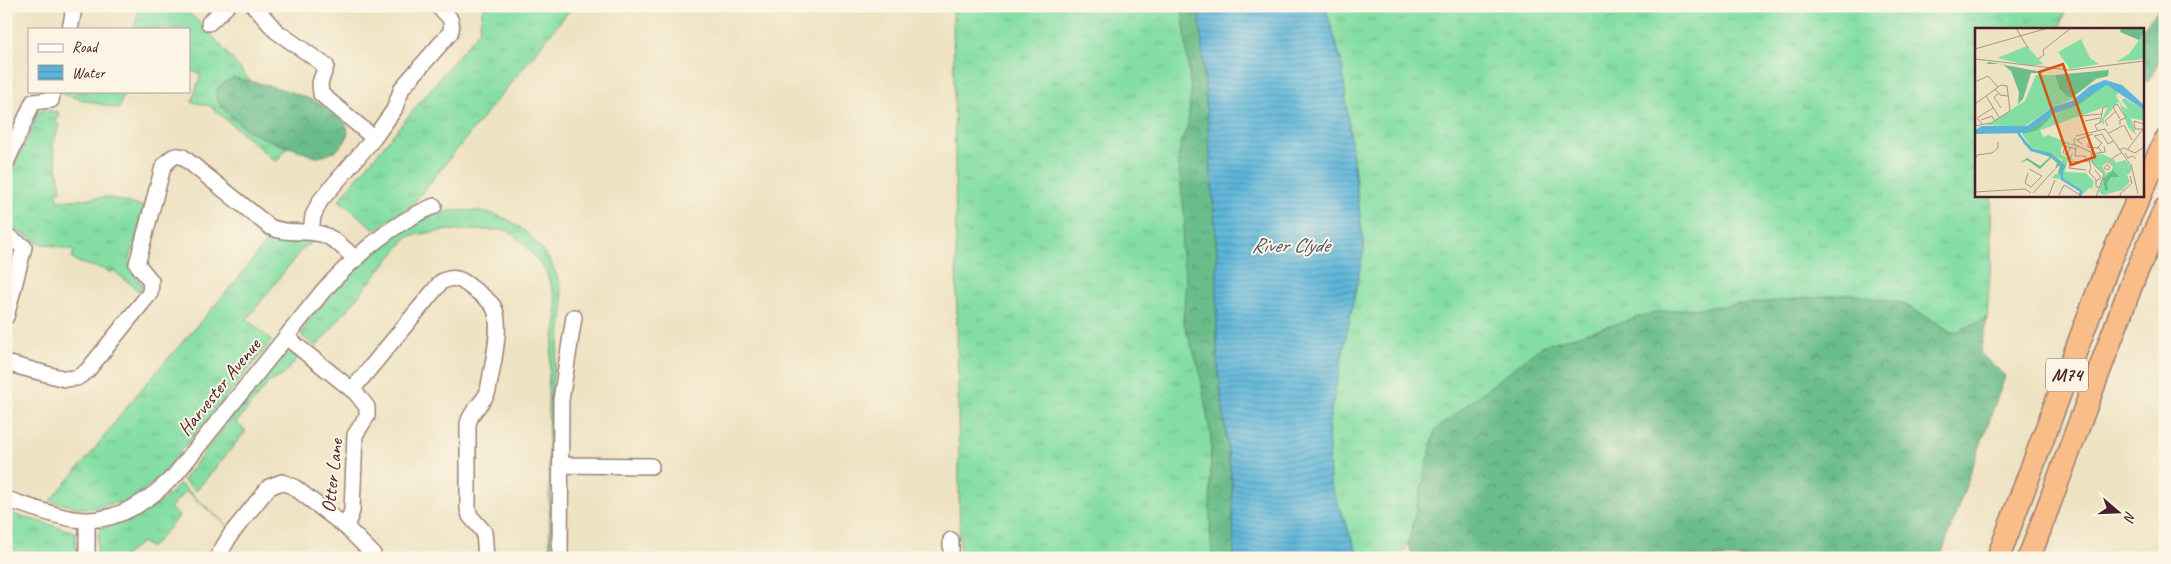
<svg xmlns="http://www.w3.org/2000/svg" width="2171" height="564" viewBox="0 0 2171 564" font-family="Caveat,sans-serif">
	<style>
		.grass { fill: url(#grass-tufts); stroke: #677e68 }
		.forest { fill: url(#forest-crowns); stroke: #5a6e5a }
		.water { fill: url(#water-rules); stroke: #536a82 }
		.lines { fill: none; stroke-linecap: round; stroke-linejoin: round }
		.minor-casing { stroke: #9c8076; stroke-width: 18 }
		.highway-casing { stroke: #9c8076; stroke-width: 25 }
		.minor { stroke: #fff; stroke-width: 15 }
		.highway { stroke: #f8bd88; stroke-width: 22 }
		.labels { text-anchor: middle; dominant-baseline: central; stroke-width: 4; stroke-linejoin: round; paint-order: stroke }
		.shield { fill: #fcf5e5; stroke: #7f5f63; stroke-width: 1 }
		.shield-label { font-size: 19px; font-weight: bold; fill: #4a1f2b }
		.street-label { font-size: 20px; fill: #4a1f2b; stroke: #fcf5e5 }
		.water-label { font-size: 21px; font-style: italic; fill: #505468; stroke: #fcf5e5 }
		.inset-river { fill: none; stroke: #5cb5d9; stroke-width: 2.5 }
		.inset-road { fill: none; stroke: #ac9485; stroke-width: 1 }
		.view { fill: #d8530f; fill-opacity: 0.15; stroke: #d8530f; stroke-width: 2.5 }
		.inset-edge { fill: none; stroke: #4a1f2b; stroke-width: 2.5 }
	</style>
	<defs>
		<pattern id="grass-tufts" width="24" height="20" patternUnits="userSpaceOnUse" patternTransform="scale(1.25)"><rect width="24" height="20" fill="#84dea4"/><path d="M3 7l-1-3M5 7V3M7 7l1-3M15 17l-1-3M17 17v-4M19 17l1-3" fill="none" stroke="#74be8d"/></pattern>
		<pattern id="forest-crowns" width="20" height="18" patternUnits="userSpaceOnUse" patternTransform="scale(1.25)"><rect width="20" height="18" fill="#6bbd8a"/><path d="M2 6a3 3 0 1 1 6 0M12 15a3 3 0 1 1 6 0" fill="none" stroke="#5a9971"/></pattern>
		<pattern id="water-rules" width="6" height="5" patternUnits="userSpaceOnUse" patternTransform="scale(1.25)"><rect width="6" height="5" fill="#5cb5d9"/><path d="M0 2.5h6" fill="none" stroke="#4e93b0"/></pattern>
	</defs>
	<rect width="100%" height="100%" fill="#fcf5e5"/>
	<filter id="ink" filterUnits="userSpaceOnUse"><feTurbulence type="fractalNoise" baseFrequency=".02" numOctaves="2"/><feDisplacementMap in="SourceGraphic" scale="10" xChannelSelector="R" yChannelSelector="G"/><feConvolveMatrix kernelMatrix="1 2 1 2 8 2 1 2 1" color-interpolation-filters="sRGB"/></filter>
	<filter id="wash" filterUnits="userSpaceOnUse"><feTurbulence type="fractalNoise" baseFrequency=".0096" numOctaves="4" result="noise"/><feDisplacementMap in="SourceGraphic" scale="20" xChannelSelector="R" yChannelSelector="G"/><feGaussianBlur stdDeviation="1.12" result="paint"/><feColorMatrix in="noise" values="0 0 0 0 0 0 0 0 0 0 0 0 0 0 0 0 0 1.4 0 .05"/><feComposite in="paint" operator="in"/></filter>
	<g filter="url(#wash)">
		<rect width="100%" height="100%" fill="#ede2c1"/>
		<path class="grass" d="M140 6H182L210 33 250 81 233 78 220 105C240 125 261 139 288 147L276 162 210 106 192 102 201 74 189 70V29H134Z
			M483 6H573L411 206 390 219 376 230 339 200 479 31Z
			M953 6H1199L1217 253V359L1235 558H960Z
			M1325 6H2067L2059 29H1976V195H1991V257L1987 318 1954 333 1902 303 1408 545 1398 558H1359L1330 483 1328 426 1364 248 1341 60Z
			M62 91H124L119 109 61 94Z
			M43 110 59 112 56 123 59 124 53 146 61 190 57 191 58 201 107 197 144 207 129 263 132 272 142 284 140 292 113 270 111 273C99 265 85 267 72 259L74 250 34 242V239L6 225V181L31 132 37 114Z
			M450 211C465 210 482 210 496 215 532 226 564 270 563 308 562 338 552 368 551 398 550 451 552 505 552 558H550L548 388 551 353 557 320 556 301 546 271 526 246 507 230H448L408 236 316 347 302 336C300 318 380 246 398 233 414 222 431 215 450 211Z
			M270 237 290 241H314L302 249 247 319 272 341 158 479 142 491 126 501 90 508H81L50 501 90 455 136 395 238 279Z
			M289 352 298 358 282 376 269 382 236 423 246 431 196 491 183 480 270 369 282 355Z
			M180 484 229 527 186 491 170 508 179 516 152 547H149L142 542 121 558H97L98 535 101 528 139 516 162 501Z
			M6 512 75 532 77 558H6Z"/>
		<path class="forest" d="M1182 6H1199L1217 253V359L1232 485 1235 558H1212L1210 521 1211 438 1199 368 1183 321 1186 280 1181 248 1185 220 1178 162 1181 142 1188 125 1191 91Z
			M2161 6H2165V49L2148 82 2142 79V30Z
			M233 78C255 81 358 104 347 137 344 148 327 157 316 157 311 156 303 152 298 150 281 144 264 140 248 130 236 123 224 110 216 98 215 86 223 83 233 78Z
			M1851 294 1902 303 1954 333 1987 318 1980 353 2005 376 1940 558H1414L1408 545 1435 430 1542 346 1656 312Z"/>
		<path class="water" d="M1199 6H1325L1341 60 1364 249 1328 426 1330 483 1359 558 1234 557 1232 485 1217 359V253Z"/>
	</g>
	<g filter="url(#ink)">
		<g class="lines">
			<g class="minor-casing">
				<path id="minor" d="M254 6 276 31 326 66 320 83 321 94 374 138
					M209 23 227 6
					M70 29 73 14 71 6
					M6 163 33 102 51 100 53 91
					M311 232 313 216 320 201 374 138 394 110 402 88 450 33C455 20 447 14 437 6
					M6 235 24 247 6 317
					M286 337 356 393 367 407V416L355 435 352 511 346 527 373 554V558
					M6 363 65 379 77 378 87 371 150 293 151 281 137 264 163 167C169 160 173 153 183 157L270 227C287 235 303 229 321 234 334 237 345 250 356 259
					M352 390 441 282C454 275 461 279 472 288 479 293 488 299 493 306 504 322 491 372 488 391 484 403 470 411 468 424V509L470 516 484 532 486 558
					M561 465 651 466
					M6 499C28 506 67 521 88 520 123 519 151 499 175 475L323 291C355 257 390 224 434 206
					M87 521V558
					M951 540V558
					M217 558 231 534 269 487 282 482 294 487 346 527
					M560 558 561 400 574 317"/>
			</g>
			<g class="highway-casing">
				<path id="highway" d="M2142 190 2165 141
					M1998 558 2108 265 2140 195
					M2029 558 2135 275 2165 209"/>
			</g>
			<use href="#minor" class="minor"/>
			<use href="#highway" class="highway"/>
		</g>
	</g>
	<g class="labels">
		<rect class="shield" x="2046" y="358.5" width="42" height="33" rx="4"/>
		<g class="shield-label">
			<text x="2067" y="375">M74</text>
		</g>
		<g class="street-label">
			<text transform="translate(219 387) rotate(-51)">Harvester Avenue</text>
			<text transform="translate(332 476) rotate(-84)">Otter Lane</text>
		</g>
		<g class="water-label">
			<text x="1290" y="245">River Clyde</text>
		</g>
	</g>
	<g transform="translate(1975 28)">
		<rect width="169" height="169" fill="#ede2c1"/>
		<path d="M169 5V31L141 34 154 26ZM106 11 115 30 124 36 95 41 83 24ZM52 18 68 36 56 38 22 30ZM61 47H80L93 69 101 70 78 79 49 99 12 97 50 73ZM132 57 145 63 141 68 148 79 153 81 147 72 149 70 169 82V93L156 90 161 107 153 99 144 73 129 91V97L126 94 133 78 65 102 68 109 73 107 99 117 98 113V111L99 110 101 109 100 116 106 119 90 116 86 120V126L93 130 99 123 96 130 99 133 93 131 90 144 111 145 119 154 117 160 123 162 114 160 105 169 107 164 91 152 77 150 80 146 88 145 91 137 87 135 88 132 58 121 47 106ZM127 126 138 131 127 138 131 145 136 143 138 139 134 135 139 131 141 135 150 132 156 138V144L152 147 155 154 147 162 128 167 124 164 129 146 118 136V127Z" fill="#84dea4"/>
		<path d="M146 0H169V5L164 12 145 4ZM14 34 67 44V45H56L48 71 43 76 44 64 36 43 27 36H11ZM134 42 133 48 121 51 98 69H93L85 61 80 47ZM128 59 105 76 79 86 63 102 47 106 77 86 101 76ZM48 110 58 121 76 125 85 134 89 132 87 135 91 137 87 147 83 145 85 137 80 141 82 135 76 130 65 141 52 132 45 135 52 130 65 138 75 129 57 123 48 115ZM138 142 144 149H136L132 155 133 162 130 163 128 151Z" fill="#6bbd8a"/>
		<path d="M130 52 147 57 169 77V82L132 57 101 76 77 86 51 105 0 106V102L7 98H52L78 79 97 73 115 58Z" fill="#5cb5d9"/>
		<path class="inset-river" d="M43 105 56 122 73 126 84 133 87 137V151L106 163 105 169"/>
		<path class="inset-road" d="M41 0 53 20M0 21 73 0M0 31 95 42 169 33M63 31 69 27 68 22 96 0M0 54 13 48 23 59M20 61 25 67 33 68M23 66 19 69 26 80M11 68 24 89M0 76 26 57 32 58 35 83 16 95 0 98M105 88 127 86M6 92 17 88 19 92M110 93 125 90M7 96 2 90 18 80M145 97V92L151 90 142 76 138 79 145 91M133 98 130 93 141 83M168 101H160L159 93 169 96M122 102 120 97 125 95 128 80 133 78M134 105 149 97 157 112M101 108 130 101 155 136M119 108 127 106 133 116 138 113M119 108 127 115 122 120M113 115V119L124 120 127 125M98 116 116 124 118 136 129 146 121 169M107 116 102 112 118 106M96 119 92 127 88 125 90 118 101 121M101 119 100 128H110L111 132M153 121 168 101M144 122 149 120 160 125 169 119M150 125 153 130 158 128 161 131M117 126 130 124 129 118M0 132 2 127 17 125 23 120V114M114 132 116 140 114 144 121 152V159H125M156 136 163 166M132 137 135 139 133 142 129 140 139 129 146 125M54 141 67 148 56 159M111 142 94 140 95 134 117 133M120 142 126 150 121 153M53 145 50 155 56 159M0 164 50 161 56 165M58 165 80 141M84 167 89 157 105 167M73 169 80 152M146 169 145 166 157 155 155 148"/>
		<path class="view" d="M88 36 120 129 96 137 64 44Z"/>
		<rect width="169" height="169" class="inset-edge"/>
	</g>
	<rect width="2171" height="564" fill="none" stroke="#fcf5e5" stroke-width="25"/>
	<rect x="28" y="28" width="162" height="65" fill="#fcf5e5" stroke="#b59f9b"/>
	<rect x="38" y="44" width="25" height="8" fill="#ffffff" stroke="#b59f9b"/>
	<text x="72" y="52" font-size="15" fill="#4a1f2b">Road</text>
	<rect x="38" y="65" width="25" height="15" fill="url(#water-rules)" stroke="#b59f9b"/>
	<text x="72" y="78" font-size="15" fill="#4a1f2b">Water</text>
	<g transform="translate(2118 512) rotate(109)" stroke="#fcf5e5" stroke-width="4" paint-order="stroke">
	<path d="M0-4L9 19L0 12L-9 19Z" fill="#4a1f2b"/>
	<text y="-8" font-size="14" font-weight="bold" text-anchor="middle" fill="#4a1f2b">N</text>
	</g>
</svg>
